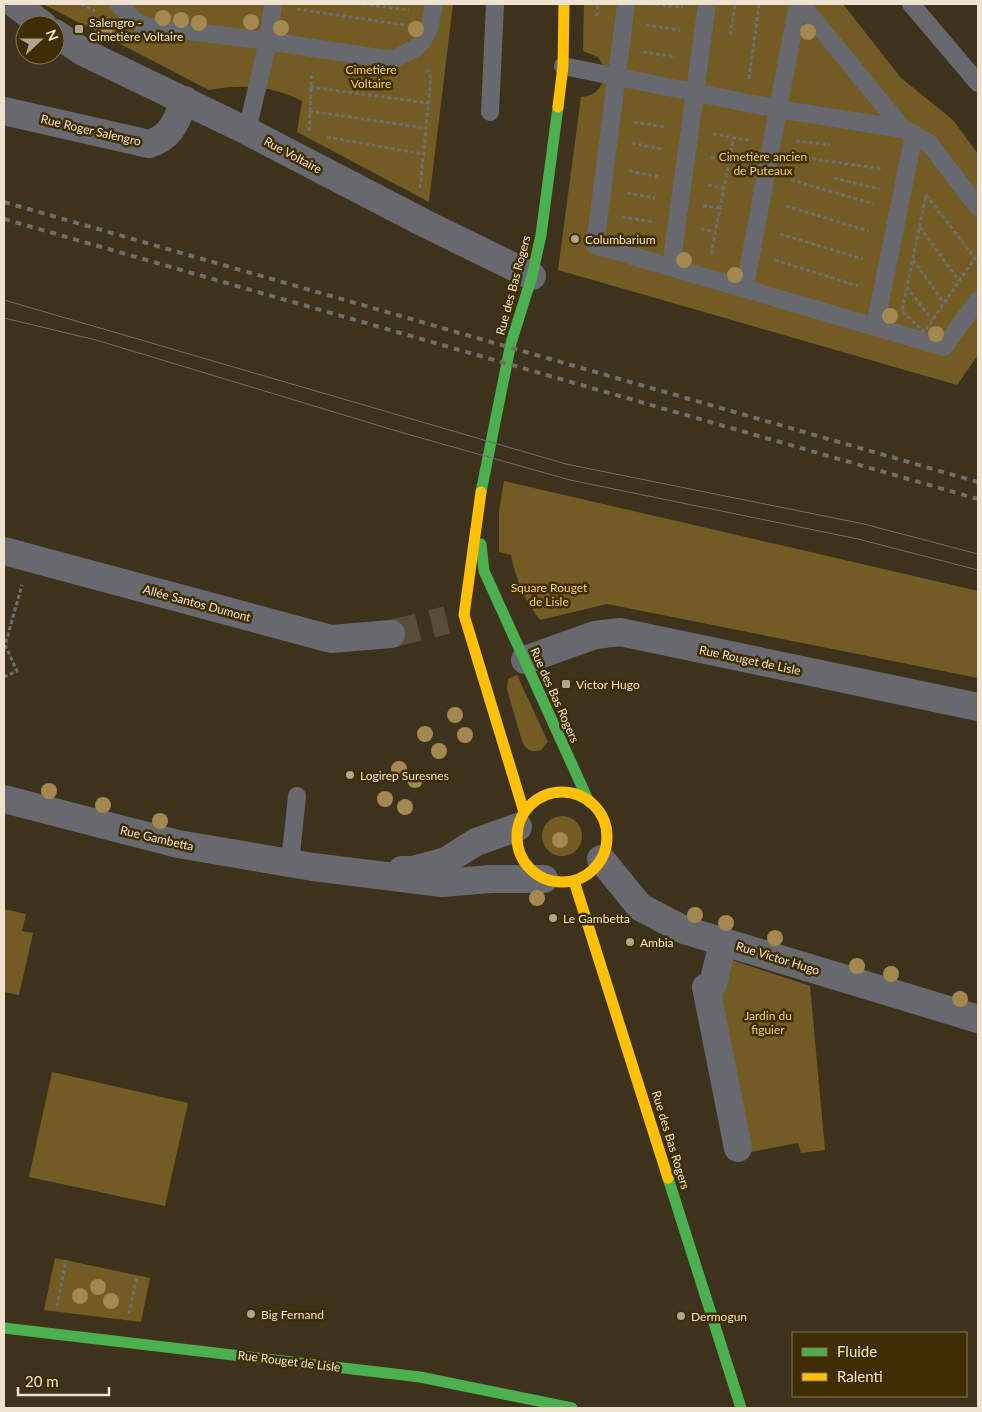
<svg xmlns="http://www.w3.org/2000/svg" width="982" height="1412" viewBox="0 0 982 1412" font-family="Lato,sans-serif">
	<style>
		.green { fill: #735b24 }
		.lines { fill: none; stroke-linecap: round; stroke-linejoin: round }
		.street-tunnel { stroke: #584d38; stroke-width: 28; stroke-dasharray: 28 14; stroke-linecap: butt }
		.path { stroke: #6e6e6f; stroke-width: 3; stroke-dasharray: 4 2.5; stroke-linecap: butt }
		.lane { stroke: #67696f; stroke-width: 18 }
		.street { stroke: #67696f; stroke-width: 28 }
		.fast { stroke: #4caf50; stroke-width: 11 }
		.slow { stroke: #ffc107; stroke-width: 11 }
		.tram { stroke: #706e69; stroke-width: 1 }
		.rail { stroke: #706e69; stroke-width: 4; stroke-dasharray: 6 6; stroke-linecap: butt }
		.tree { fill: #a38850 }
		.poi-dot { fill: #b0a590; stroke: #3f2e03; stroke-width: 2 }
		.labels { text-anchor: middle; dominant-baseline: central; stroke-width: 5; stroke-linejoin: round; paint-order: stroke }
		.poi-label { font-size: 12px; fill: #eee3ce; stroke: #3f2e03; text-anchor: start }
		.park-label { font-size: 12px; fill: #f6ce7a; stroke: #3f2e03 }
		.street-label { font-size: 12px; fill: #eee3ce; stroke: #3f2e03 }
	</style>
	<rect width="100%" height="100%" fill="#3d331d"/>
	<path class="green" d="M43 4H453L429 202 297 132 302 101C273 86 242 84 209 90Z
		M584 4H843L901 78 953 120 978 154V355L957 385 558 270 581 97C599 95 602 86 606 70L598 57 583 51Z
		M504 481 978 591V678L607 604 540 620C524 599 516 580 511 555L499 552V511Z
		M517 675 548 742 541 750C531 753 526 750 522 741L507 689 508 679Z
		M542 836a20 20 0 1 1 40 0a20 20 0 1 1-40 0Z
		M4 909 26 914 22 931 33 933 19 995 4 992Z
		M726 958 810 986 825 1150 801 1153 798 1143 745 1153 716 997Z
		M52 1072 188 1103 165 1206 29 1177Z
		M55 1258 150 1278 141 1322 44 1310Z"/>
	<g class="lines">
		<path class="street-tunnel" d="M391 634 447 620"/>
		<path class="path" d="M81 4 95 11
			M363 4 409 10
			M649 4 683 7
			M297 9 404 25
			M597 16 598 4
			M646 25 680 30
			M730 35 735 4
			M643 52 676 57
			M749 79 759 4
			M310 87 429 103
			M309 111 426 128
			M634 122 665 127
			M309 131 312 72
			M713 134 749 140
			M327 137 423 154
			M796 141 830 145
			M632 143 663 149
			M793 156 883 169
			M711 157 730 160
			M629 171 660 177
			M834 178 879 189
			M791 180 874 204
			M708 185 724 188
			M420 188 431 78 427 69
			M627 193 655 198
			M926 195 975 258 924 332 902 311Z
			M703 206 720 208
			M786 206 869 231
			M622 217 653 222
			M920 227 959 281
			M701 229 716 232
			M780 234 863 259
			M711 254 734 137
			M775 260 858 286
			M913 260 944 303
			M907 287 929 316
			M4 677 17 671 5 645 22 585
			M57 1306 66 1260
			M129 1314 137 1276"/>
		<path class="lane" d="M118 4 133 19 144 26 268 41 273 4
			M626 4 595 245 944 347 978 300
			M801 4 903 129 929 143 978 207
			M911 4 978 83
			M563 66 778 109 798 4
			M490 112 495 4
			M247 131 268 41 392 60 416 48 423 40 429 29 434 4
			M671 267 707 4
			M745 287 778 109 903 129
			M875 326 914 134
			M290 863 297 796"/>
		<path class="street" d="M15 4 43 25
			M55 33 83 52 247 131 422 222 532 276
			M4 111 149 144C172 137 176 121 185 100
			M4 551 331 639 391 634
			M525 660 595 635 620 632 978 707
			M4 799 178 844 313 867 442 883 491 879H544
			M601 859 640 907 684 930 978 1019
			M402 870H413L446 861 476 842 518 827
			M723 942 713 984 706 987 738 1148"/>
		<path class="fast" d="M481 492 511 343 532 276 541 235 558 107
			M481 544 484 571 589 802
			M668 1178 741 1408
			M4 1328 420 1377 572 1408"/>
		<path class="slow" d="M558 107 563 66 564 4
			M481 492 464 615 524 812
			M517 837a45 45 0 1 1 90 0a45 45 0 1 1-90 0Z
			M574 881 668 1178"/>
		<path class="tram" d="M4 300 566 464 864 524 978 554
			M4 318 96 340 400 432 570 480 858 539 978 570"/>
		<path class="rail" d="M4 202 978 482
			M4 219 978 499"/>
	</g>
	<g class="tree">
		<circle cx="163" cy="18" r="8"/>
		<circle cx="181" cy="20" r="8"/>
		<circle cx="251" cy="22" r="8"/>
		<circle cx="199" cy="23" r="8"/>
		<circle cx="281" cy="28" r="8"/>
		<circle cx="105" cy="29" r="8"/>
		<circle cx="416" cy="29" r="8"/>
		<circle cx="808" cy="32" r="8"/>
		<circle cx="684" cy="260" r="8"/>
		<circle cx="735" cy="275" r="8"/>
		<circle cx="890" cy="316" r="8"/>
		<circle cx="936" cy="334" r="8"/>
		<circle cx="455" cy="715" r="8"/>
		<circle cx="425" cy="734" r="8"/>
		<circle cx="465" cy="735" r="8"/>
		<circle cx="439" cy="751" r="8"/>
		<circle cx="399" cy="769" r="8"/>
		<circle cx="415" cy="780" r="8"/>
		<circle cx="49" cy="791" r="8"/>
		<circle cx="385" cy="799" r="8"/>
		<circle cx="103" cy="805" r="8"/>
		<circle cx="405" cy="807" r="8"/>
		<circle cx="160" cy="821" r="8"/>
		<circle cx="560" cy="840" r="8"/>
		<circle cx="537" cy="898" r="8"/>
		<circle cx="695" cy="915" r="8"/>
		<circle cx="726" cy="923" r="8"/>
		<circle cx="775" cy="938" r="8"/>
		<circle cx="857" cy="966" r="8"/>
		<circle cx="891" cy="974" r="8"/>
		<circle cx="960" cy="999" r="8"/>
		<circle cx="98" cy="1287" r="8"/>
		<circle cx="80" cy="1296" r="8"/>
		<circle cx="111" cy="1301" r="8"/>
	</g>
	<g class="poi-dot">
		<rect x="74" y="24" width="10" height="10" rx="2.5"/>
		<circle cx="575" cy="239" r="5"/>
		<rect x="561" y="679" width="10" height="10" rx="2.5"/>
		<circle cx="350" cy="775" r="5"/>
		<circle cx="553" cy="918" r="5"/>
		<circle cx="630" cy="942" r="5"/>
		<circle cx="251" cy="1314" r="5"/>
		<circle cx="681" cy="1316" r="5"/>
	</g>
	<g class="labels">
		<g class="poi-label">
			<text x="89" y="22">Salengro -<tspan x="89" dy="14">Cimetière Voltaire</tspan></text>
			<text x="585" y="239">Columbarium</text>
			<text x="576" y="684">Victor Hugo</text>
			<text x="360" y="775">Logirep Suresnes</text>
			<text x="563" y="918">Le Gambetta</text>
			<text x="640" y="942">Ambia</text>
			<text x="261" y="1314">Big Fernand</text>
			<text x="691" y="1316">Dermogun</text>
		</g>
		<g class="park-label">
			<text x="371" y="69">Cimetière<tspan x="371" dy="14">Voltaire</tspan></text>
			<text x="763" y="156">Cimetière ancien<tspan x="763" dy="14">de Puteaux</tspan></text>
			<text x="549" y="587">Square Rouget<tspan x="549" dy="14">de Lisle</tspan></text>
			<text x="768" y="1015">Jardin du<tspan x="768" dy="14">figuier</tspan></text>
		</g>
		<g class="street-label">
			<text transform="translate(91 130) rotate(13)">Rue Roger Salengro</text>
			<text transform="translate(293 155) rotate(28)">Rue Voltaire</text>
			<text transform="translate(513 285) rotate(-75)">Rue des Bas Rogers</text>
			<text transform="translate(197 603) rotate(15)">Allée Santos Dumont</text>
			<text transform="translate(750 660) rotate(12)">Rue Rouget de Lisle</text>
			<text transform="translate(555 695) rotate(66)">Rue des Bas Rogers</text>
			<text transform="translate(157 838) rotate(13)">Rue Gambetta</text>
			<text transform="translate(778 958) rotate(17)">Rue Victor Hugo</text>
			<text transform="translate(671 1140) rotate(73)">Rue des Bas Rogers</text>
			<text transform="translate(289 1361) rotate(7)">Rue Rouget de Lisle</text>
		</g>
	</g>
	<rect width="982" height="1412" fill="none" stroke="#eee3ce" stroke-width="10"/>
	<rect x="792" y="1332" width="175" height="65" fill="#3f2e03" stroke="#857654"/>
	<rect x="802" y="1348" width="25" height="8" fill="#4caf50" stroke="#857654"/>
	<text x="837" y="1357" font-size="15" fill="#eee3ce">Fluide</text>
	<rect x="802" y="1373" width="25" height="8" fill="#ffc107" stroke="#857654"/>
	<text x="837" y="1382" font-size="15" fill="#eee3ce">Ralenti</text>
	<g transform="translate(40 40) rotate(69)"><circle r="24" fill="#3f2e03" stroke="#857654"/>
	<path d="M0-4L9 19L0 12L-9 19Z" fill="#b0a590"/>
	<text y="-8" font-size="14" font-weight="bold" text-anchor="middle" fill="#eee3ce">N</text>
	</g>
	<path d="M18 1387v8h91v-8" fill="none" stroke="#eee3ce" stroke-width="2.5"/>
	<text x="25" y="1387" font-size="15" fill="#eee3ce" stroke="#3f2e03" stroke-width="4" paint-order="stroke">20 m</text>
</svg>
